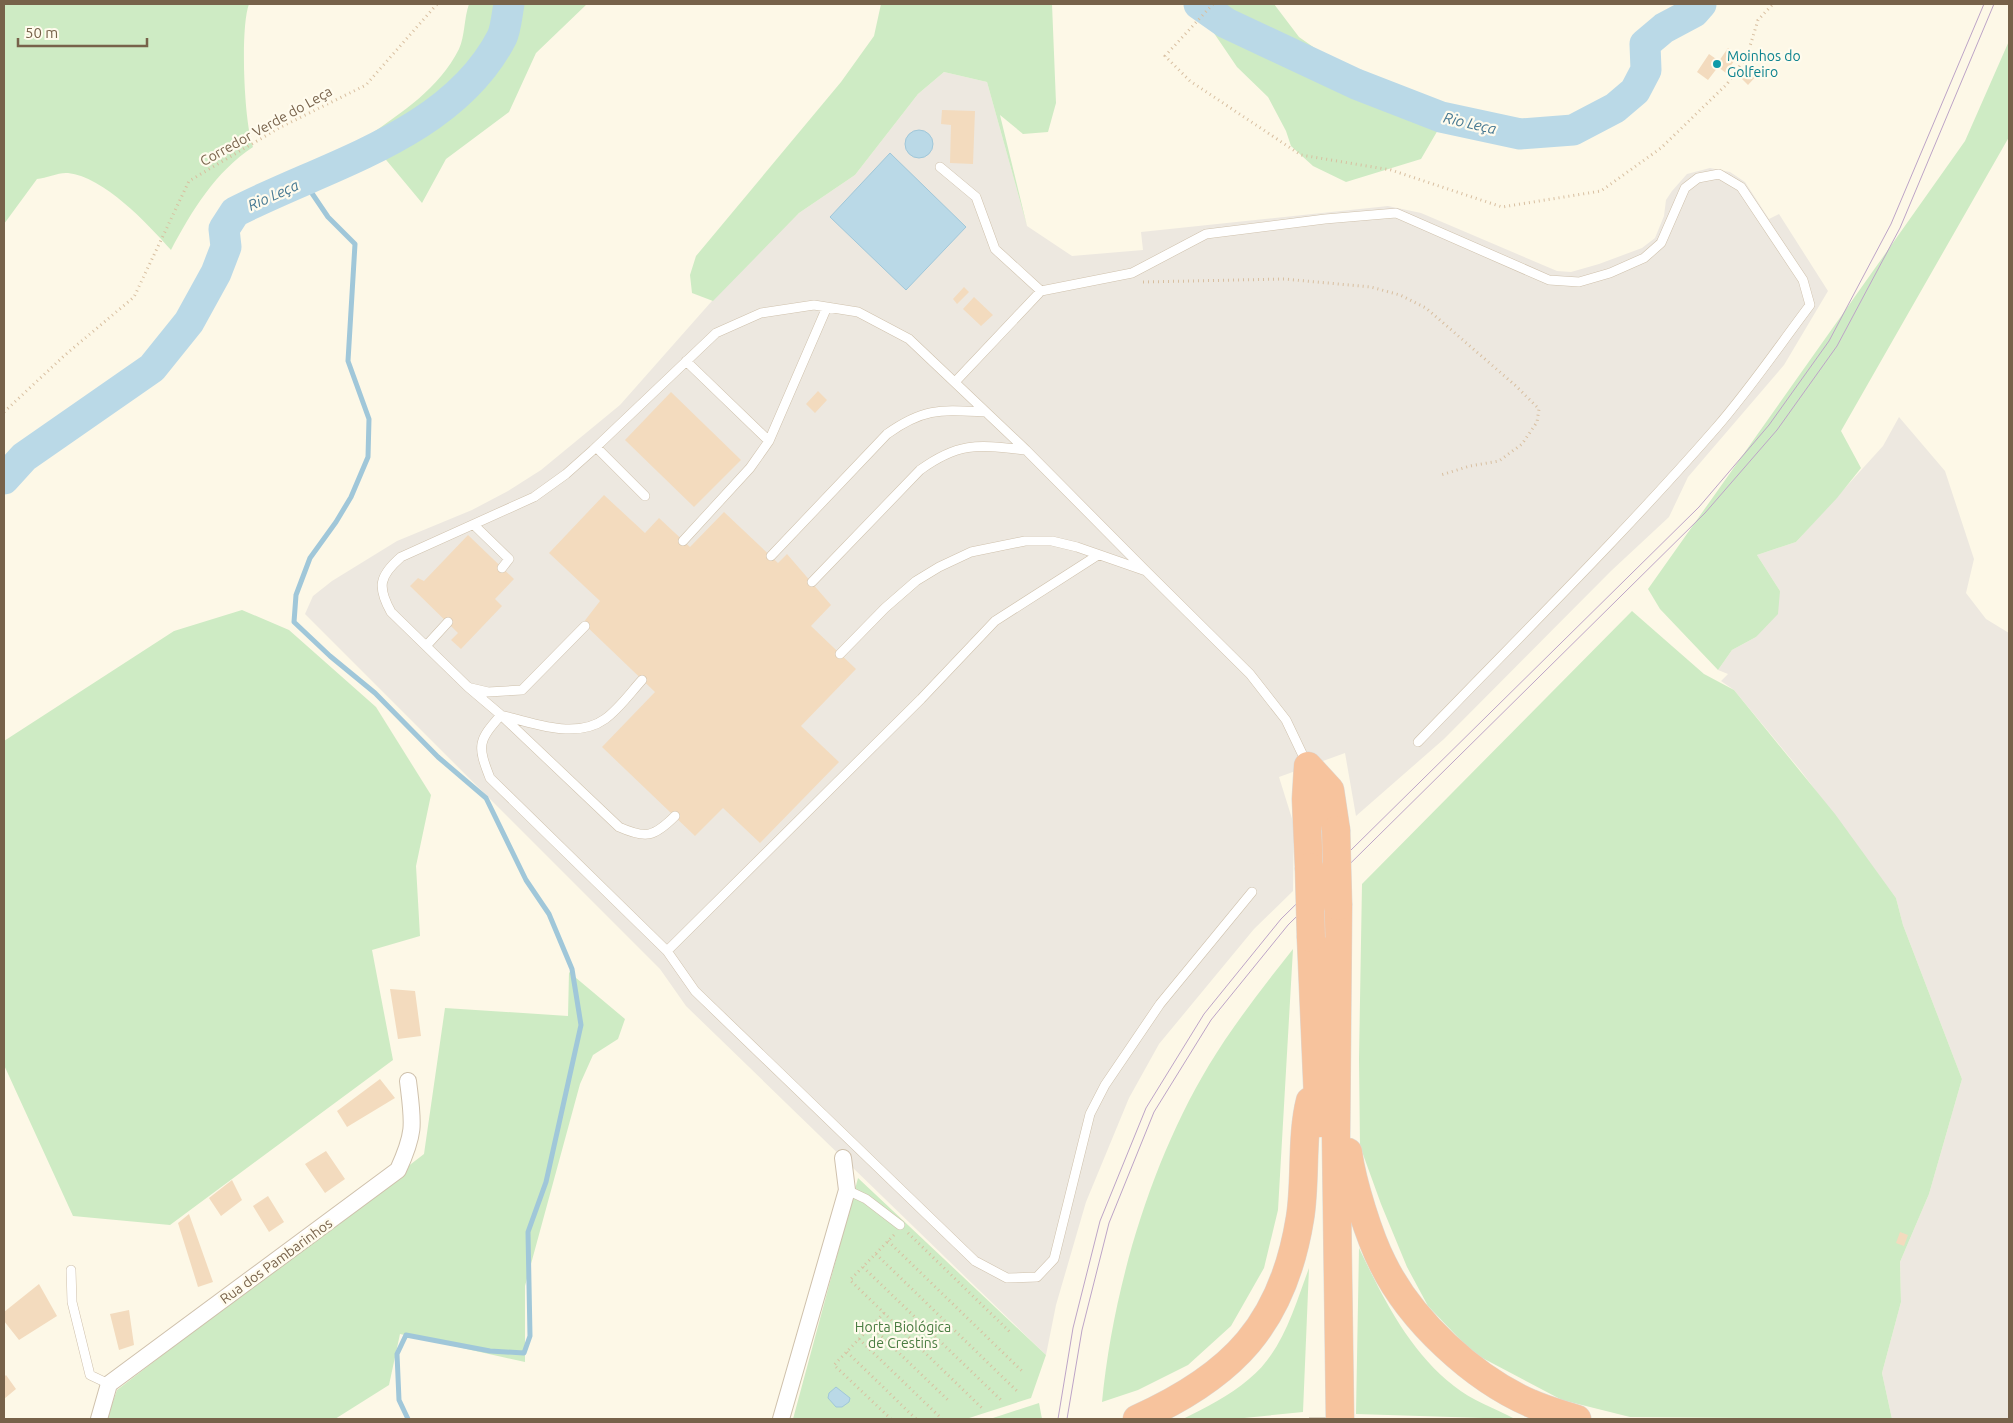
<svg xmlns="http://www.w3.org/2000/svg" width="2013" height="1423" viewBox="0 0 2013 1423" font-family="Ubuntu,sans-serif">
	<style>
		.industrial { fill: #ede8e0 }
		.green { fill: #ceebc4 }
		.water { fill: #bad9e7; stroke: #a0c7d9 }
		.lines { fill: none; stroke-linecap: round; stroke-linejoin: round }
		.stream { stroke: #a0c7d9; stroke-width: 5 }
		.river { stroke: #bad9e7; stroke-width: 31 }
		.building { fill: #f3dbbe }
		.motorway-tunnel { stroke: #dcd2c0; stroke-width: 28; stroke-dasharray: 28 14; stroke-linecap: butt }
		.service-casing { stroke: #cfc1ac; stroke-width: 10 }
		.minor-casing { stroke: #cfc1ac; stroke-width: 18 }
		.motorway-casing { stroke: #ded9d4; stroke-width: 29 }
		.path { stroke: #d8bfa0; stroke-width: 3; stroke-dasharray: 1 4; stroke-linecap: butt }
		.service { stroke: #fff; stroke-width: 9 }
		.minor { stroke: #fff; stroke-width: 16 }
		.motorway { stroke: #f7c39d; stroke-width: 28 }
		.tram { stroke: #bda4c7; stroke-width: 1 }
		.motorway-bridge-casing { stroke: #ded9d4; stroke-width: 29; stroke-linecap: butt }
		.motorway-bridge { stroke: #f7c39d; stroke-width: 28 }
		.culture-dot { fill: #0f9aa8; stroke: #fffbed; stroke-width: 2 }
		.labels { text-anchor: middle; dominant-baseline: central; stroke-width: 4.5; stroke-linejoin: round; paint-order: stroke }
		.culture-label { font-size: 14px; fill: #0d838f; stroke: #fffbed; text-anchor: start }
		.street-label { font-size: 14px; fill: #77624a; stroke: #fffbed }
		.park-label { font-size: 14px; fill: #4a7d42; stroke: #fffbed }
		.water-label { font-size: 15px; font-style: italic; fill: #467892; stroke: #fffbed }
	</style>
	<rect width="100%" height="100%" fill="#fdf8e7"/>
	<path class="industrial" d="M944 72 987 82 1027 226 1072 256 1143 250 1141 232 1388 206 1421 213 1557 271 1571 272 1599 264 1642 248 1655 238 1664 216 1666 200 1672 191 1687 174 1710 168 1730 172 1745 182 1769 219 1779 214 1828 291 1784 365 1688 477 1669 517 1611 571 1444 739 1356 816 1345 753 1279 777 1294 825 1293 891 1254 929 1159 1044 1129 1098 1086 1202 1056 1305 1046 1355 686 1006 660 969 305 614 313 596 332 581 397 541 472 510 508 491 541 470 620 405 734 276 799 213 855 175 918 94Z
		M1899 417 1945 471 1974 559 1966 593 1986 619 2009 633V1419H1892L1882 1373 1901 1302 1900 1262 1929 1194 1962 1079 1903 925 1896 898 1801 771 1734 690 1721 681 1728 674 1718 670 1732 650 1756 637 1780 591 1757 555 1796 542 1883 446Z"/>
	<path class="green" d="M4 4H249C240 28 244 122 253 147 216 171 191 212 171 250 147 223 104 177 68 173 59 172 47 178 37 179L4 224Z
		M469 4H587L536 53 509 112 446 159 422 203 367 137C402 112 439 89 459 49 465 36 464 18 469 4Z
		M881 4H1052L1056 103 1048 132 1023 134 1000 115 1027 226 987 82 944 72 918 94 855 175 799 213 713 301 692 293 690 275 696 256 841 82 874 36Z
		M1184 4H1274L1299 37 1353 75 1421 95 1449 111 1421 159 1346 182 1313 166 1291 146 1286 131 1268 97 1237 67 1203 17Z
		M2009 41V137L1841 431 1861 468 1837 498 1796 542 1757 555 1780 591 1778 614 1756 637 1732 650 1718 670 1660 609 1648 589 1965 141Z
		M242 610 289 630 376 707 431 795 416 866 420 936 372 950 393 1060 170 1225 73 1216 4 1065V741L174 631Z
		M1632 611 1704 674 1734 690 1835 814 1896 898 1903 925 1962 1079 1929 1194 1900 1262 1901 1302 1882 1373 1892 1419 1630 1417 1562 1400 1473 1353 1428 1306 1407 1267 1381 1204 1360 1146 1359 1059 1362 884Z
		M1293 949 1278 1210 1264 1268 1231 1326 1188 1365 1138 1390 1102 1402C1113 1289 1150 1163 1209 1065 1234 1024 1263 987 1293 949Z
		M569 972 625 1019 618 1039 593 1055 580 1084 525 1286V1362L400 1334 389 1385 335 1419H107L117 1390 424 1154 445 1008 568 1016Z
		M858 1178 1046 1355 1031 1398 966 1419H793Z
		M1359 1248C1383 1298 1409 1351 1454 1386 1471 1400 1496 1409 1515 1419L1356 1414Z
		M1309 1268 1303 1412 1234 1419H1183C1205 1408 1229 1396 1249 1379 1282 1353 1295 1306 1309 1268Z
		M1039 1403 1042 1419H990L996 1417Z"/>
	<path class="water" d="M905 144a14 14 0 1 1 28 0a14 14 0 1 1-28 0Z
		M890 153 966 227 906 290 830 217Z
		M836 1387 850 1398 849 1402 842 1407H836L828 1398 829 1393Z"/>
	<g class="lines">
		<path class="stream" d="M303 180 328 217 355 244 348 361 369 419 368 457 351 497 336 522 310 558 296 595 294 622 330 656 375 693 438 757 486 798 526 880 549 914 572 969 581 1025 546 1182 528 1232 530 1336 524 1353 490 1351 406 1335 397 1354 399 1400 408 1419"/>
		<path class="river" d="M1199 4 1226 23 1356 84 1441 117 1520 134 1573 130 1615 108 1635 91 1646 70 1645 44 1664 28 1694 12 1701 4
			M4 479 24 457 152 368 189 322 216 273 226 247 224 229 235 212C326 165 452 135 502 37 506 28 507 14 509 4"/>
	</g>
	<path class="building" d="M1728 48 1738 55 1726 73 1718 67 1708 80 1697 72 1709 54 1719 61Z
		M1751 66 1759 73 1748 85 1740 77Z
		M942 110 975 111 973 164 950 163 951 125 941 124Z
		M964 287 969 292 957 304 953 299Z
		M974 297 993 315 981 326 963 309Z
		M818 391 827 400 815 413 806 404Z
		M671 392 741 460 694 507 625 440Z
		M604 495 645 533 659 518 690 547 724 512 778 563 787 554 831 605 811 626 856 669 801 726 839 762 760 843 723 808 695 836 602 747 655 692 583 623 600 601 549 553Z
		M468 535 514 579 495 599 502 606 461 649 451 640 458 633 410 586 418 578 424 581Z
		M390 989 415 991 421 1036 398 1039Z
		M380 1079 395 1098 347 1127 337 1111Z
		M326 1151 345 1179 325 1193 305 1164Z
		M232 1180 242 1200 221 1216 209 1198Z
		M268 1196 284 1222 269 1232 253 1206Z
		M189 1214 213 1282 198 1287 178 1223Z
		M1900 1232 1908 1235 1904 1246 1896 1243Z
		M39 1284 57 1316 19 1340 4 1321V1312Z
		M129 1310 134 1345 119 1350 110 1314Z
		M6 1375 16 1389 4 1399V1377Z"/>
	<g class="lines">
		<path class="motorway-tunnel" d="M1323 1417V1419"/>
		<g class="service-casing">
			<path id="service" d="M940 167 976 197 995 249 1041 291
				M686 361 769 441
				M955 382 1041 291 1132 273 1206 234 1325 219 1396 213 1549 280 1579 282 1610 273 1644 258 1661 243 1685 188 1698 178 1719 174 1741 187 1803 280 1810 305C1779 346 1750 389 1716 428 1621 537 1518 638 1418 742
				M596 447 645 496
				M474 525 509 559 502 568
				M683 541 750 468 769 441 827 307
				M771 556 887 434C925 407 942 410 986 412
				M812 582 920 470C960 441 979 445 1026 450
				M426 646 448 622
				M840 654 885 608 916 581 939 567 971 552 1025 541H1052L1077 547 1146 571 1250 674 1286 720 1307 764
				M642 680C631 692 619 709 605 719 576 740 532 723 501 715 478 741 477 745 490 778L667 951 695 991 975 1261 1007 1278 1037 1277 1054 1259 1090 1114 1105 1085 1160 1004 1252 892
				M471 688 488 692 522 690 585 626
				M675 816C654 837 646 839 619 827L501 715 468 687 391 612C377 587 379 576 401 557L534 497 566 474 593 450 716 333 761 313 814 305 858 312 909 339 1026 450 1146 571
				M667 951 921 699 995 621 1098 555
				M847 1190 866 1199 900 1225
				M71 1270 72 1302 90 1375 109 1384"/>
		</g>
		<g class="minor-casing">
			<path id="minor" d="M99 1419 109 1384 398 1170C416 1131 413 1123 408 1081
				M781 1419 847 1190 843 1158"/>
		</g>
		<g class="motorway-casing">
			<path id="motorway" d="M1308 766 1306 799 1309 867
				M1308 766 1330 790 1336 830
				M1338 906 1336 1136 1340 1419
				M1311 938 1319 1123
				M1348 1152C1352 1182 1369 1237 1383 1264 1411 1321 1473 1378 1530 1403 1545 1410 1561 1414 1577 1419
				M1137 1419C1233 1376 1283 1324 1300 1218 1306 1182 1301 1136 1310 1101"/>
		</g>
		<path class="path" d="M1213 4 1165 56 1190 81 1301 155 1391 170 1502 207 1601 191 1661 148 1727 84 1747 56 1758 20 1773 4
			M1143 282 1284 279 1371 287 1400 295 1426 308 1516 386 1539 409 1537 422 1522 444 1499 461 1470 466 1441 475
			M4 412 65 355 134 297 189 181 279 128 366 85 437 4
			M908 1233 1012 1334
			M894 1235 850 1280 983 1409
			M888 1241 1024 1373
			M876 1254 1019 1393
			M863 1267 1001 1400
			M884 1313 834 1365 891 1419
			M871 1326 950 1402
			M859 1339 942 1419
			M847 1352 916 1419"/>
		<use href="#service" class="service"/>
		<use href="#minor" class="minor"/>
		<use href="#motorway" class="motorway"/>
		<path class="tram" d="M1058 1419 1073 1328 1100 1221 1146 1108 1204 1014 1281 919 1699 507 1769 425 1829 341 1891 224 1984 4
			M1067 1419 1082 1330 1109 1223 1154 1112 1211 1020 1288 925 1705 513 1777 430 1837 346 1900 228 1994 4"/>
		<g class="motorway-bridge-casing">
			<path id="motorway-bridge" d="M1336 830 1338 906
				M1309 867 1311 938"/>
		</g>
		<use href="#motorway-bridge" class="motorway-bridge"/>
	</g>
	<circle class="culture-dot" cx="1717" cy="64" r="5"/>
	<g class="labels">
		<g class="culture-label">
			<text x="1727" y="56">Moinhos do<tspan x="1727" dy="16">Golfeiro</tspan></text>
		</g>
		<g class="street-label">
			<text transform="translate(266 126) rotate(-29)">Corredor Verde do Leça</text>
			<text transform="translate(276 1261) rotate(-36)">Rua dos Pambarinhos</text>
		</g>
		<g class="park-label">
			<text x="903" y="1327">Horta Biológica<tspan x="903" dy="16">de Crestins</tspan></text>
		</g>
		<g class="water-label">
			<text transform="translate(1470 123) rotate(13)">Rio Leça</text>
			<text transform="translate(273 195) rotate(-24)">Rio Leça</text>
		</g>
	</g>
	<rect width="2013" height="1423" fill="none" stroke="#77624a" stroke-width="10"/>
	<path d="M18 38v8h129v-8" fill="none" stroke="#77624a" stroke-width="2.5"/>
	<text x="25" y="38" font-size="15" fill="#77624a" stroke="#fffbed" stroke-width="4" paint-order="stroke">50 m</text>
</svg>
